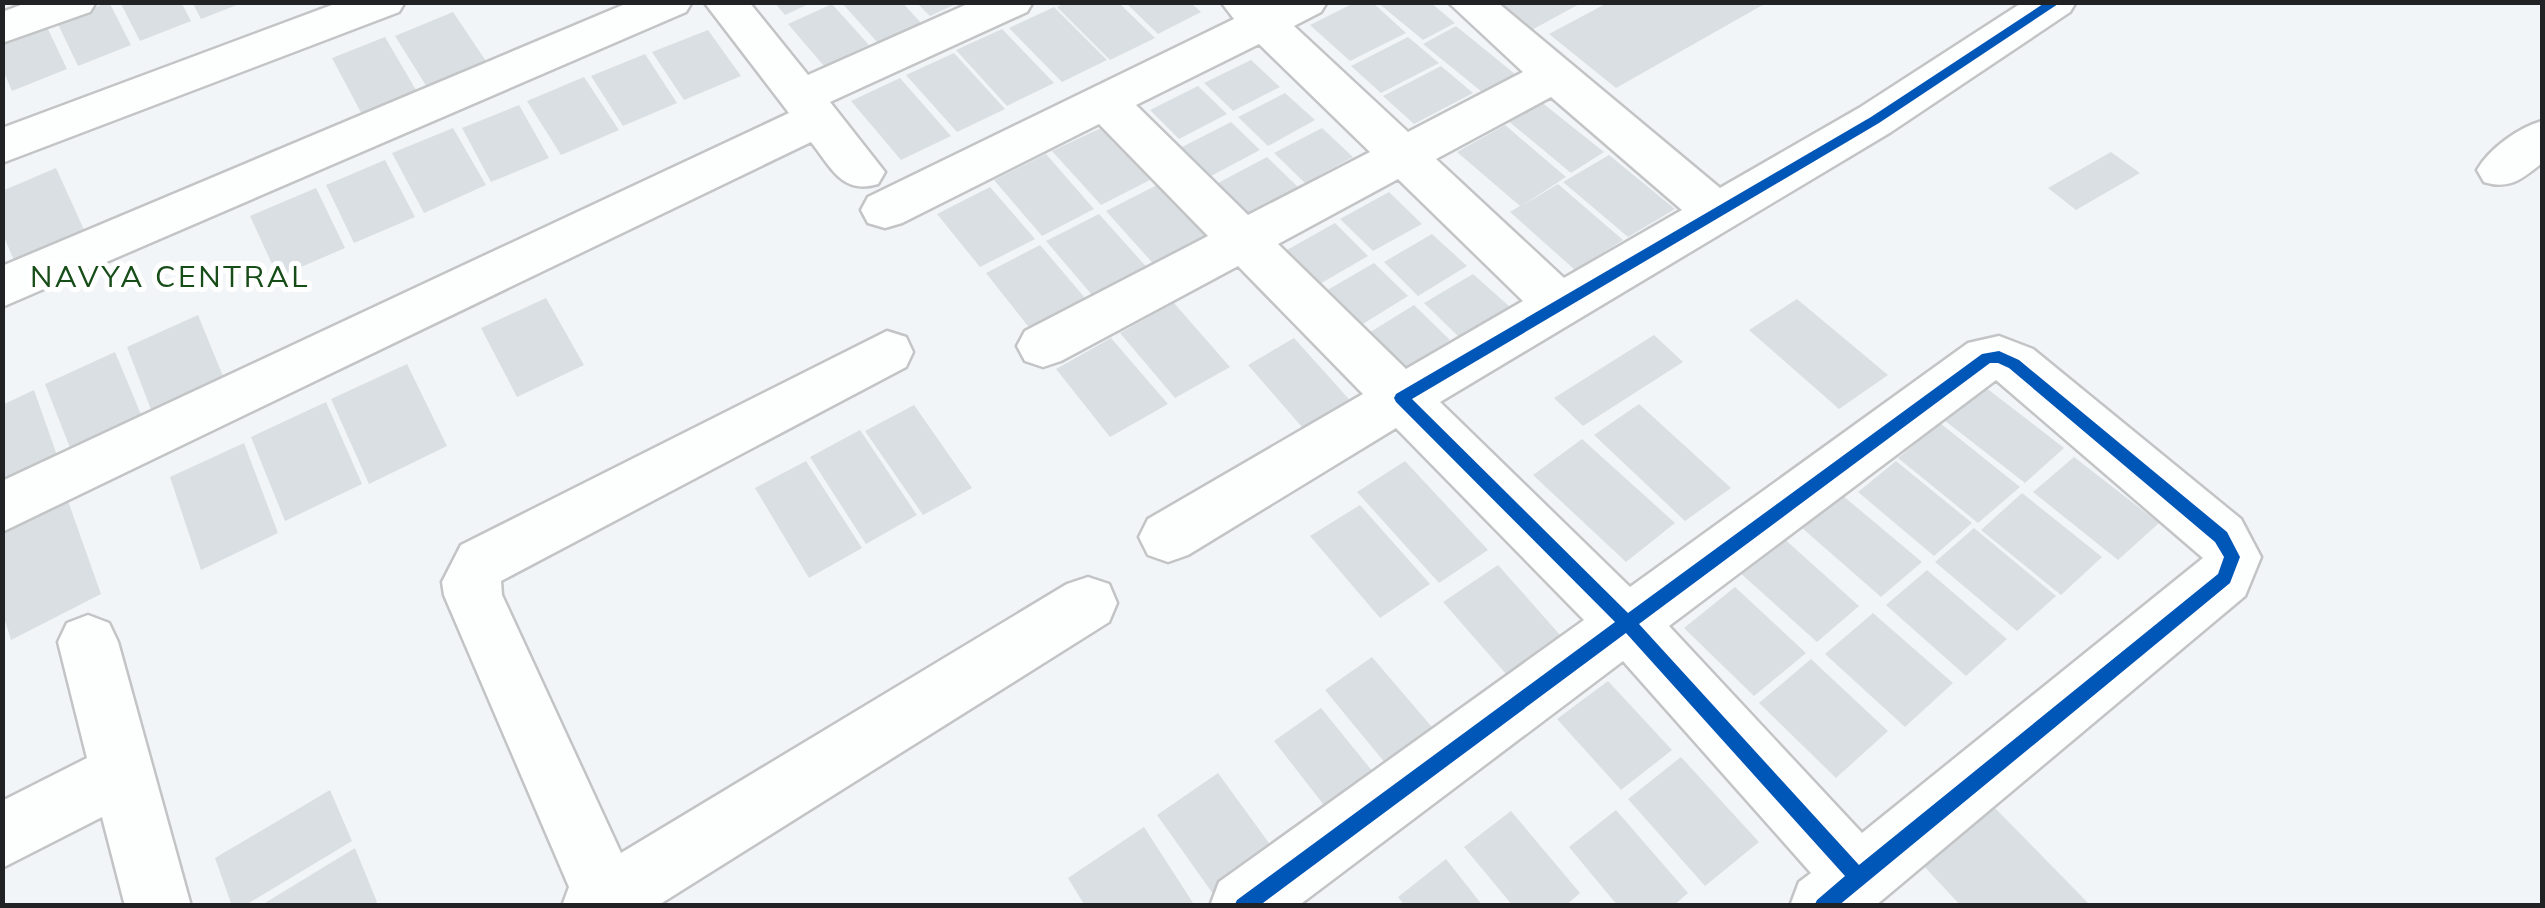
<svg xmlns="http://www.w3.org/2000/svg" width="2545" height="908" viewBox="0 0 2545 908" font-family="Mulish,sans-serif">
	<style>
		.building { fill: #d9dfe3 }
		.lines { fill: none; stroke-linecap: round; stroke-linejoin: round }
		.minor-casing { stroke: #c2c4c5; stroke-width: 5 }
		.minor { fill: #fdfefe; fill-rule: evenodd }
		.cycleway-casing { stroke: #fff; stroke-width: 6 }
		.cycleway { fill: #0057b8; fill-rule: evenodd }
		.labels { text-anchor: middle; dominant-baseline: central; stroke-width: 10; stroke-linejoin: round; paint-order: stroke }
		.neighbourhood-label { font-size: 30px; letter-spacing: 2.5px; fill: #174d19; stroke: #fff }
	</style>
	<rect width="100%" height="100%" fill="#f2f5f7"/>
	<path class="building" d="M109 2 131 45 78 66 57 22Z
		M120 2H181L191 21 140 41Z
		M192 2H242V3L201 19Z
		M774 2H813L785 15Z
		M841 2H902L921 23 878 43Z
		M916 2H960L930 16Z
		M1067 2H1118L1155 38 1110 60 1057 7Z
		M1125 2H1190L1201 12 1158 34Z
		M1356 2H1372L1406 33 1350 61 1310 25Z
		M1377 2H1430L1455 23 1423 40Z
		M1492 2H1583L1528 32Z
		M1609 2H1768L1616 88 1549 34Z
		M832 4 869 45 824 66 788 24Z
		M1054 7 1107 60 1062 82 1009 28Z
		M453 12 490 67 430 92 395 36Z
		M46 25 67 69 12 91 2 68V42Z
		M1456 26 1515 74 1482 92 1423 44Z
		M1002 29 1054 83 1007 106 956 50Z
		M708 30 741 76 684 100 652 52Z
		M385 37 420 97 365 120 332 58Z
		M1408 37 1439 63 1381 93 1351 66Z
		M954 53 1005 109 957 132 906 75Z
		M645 54 677 103 623 126 591 76Z
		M1251 60 1280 87 1233 111 1204 83Z
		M1441 66 1473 93 1414 124 1383 96Z
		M584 77 619 130 561 155 527 101Z
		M900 78 951 136 901 160 851 101Z
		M1198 86 1227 114 1179 139 1150 110Z
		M1285 93 1315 120 1268 146 1238 117Z
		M1540 101 1604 152 1571 173 1507 120Z
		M519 105 549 158 491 182 462 128Z
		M1231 122 1260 150 1211 176 1182 147Z
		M1505 125 1566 177 1523 205 1558 184 1623 240 1575 270 1510 212 1520 206 1457 152Z
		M1103 127 1152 179 1101 205 1052 151Z
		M453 128 486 185 424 213 392 153Z
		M1322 128 1353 157 1305 183 1274 153Z
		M2111 152 2140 173 2076 210 2048 188Z
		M1046 154 1094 209 1042 236 994 180Z
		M1609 155 1675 209 1628 237 1563 182Z
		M1267 157 1298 187 1249 214 1218 183Z
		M385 160 415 217 354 243 326 185Z
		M56 168 85 232 15 263 2 232V191Z
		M1157 185 1210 241 1158 269 1106 211Z
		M990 187 1035 239 980 267 937 214Z
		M316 188 345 248 278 277 250 216Z
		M1389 192 1422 224 1373 251 1340 219Z
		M1099 214 1151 272 1097 301 1046 241Z
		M1335 223 1368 256 1318 285 1285 251Z
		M1432 234 1467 266 1418 296 1384 262Z
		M1040 245 1091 305 1035 335 986 273Z
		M1374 263 1408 296 1358 327 1324 292Z
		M1473 274 1510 307 1460 338 1424 303Z
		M546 298 584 365 517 397 481 328Z
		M1797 299 1888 375 1839 409 1749 330Z
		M1174 303 1230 367 1175 398 1120 333Z
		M1414 305 1450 340 1399 372 1364 336Z
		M198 315 227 386 155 420 127 347Z
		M1654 335 1683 362 1583 426 1554 398Z
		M1111 338 1168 404 1110 437 1056 369Z
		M1294 338 1356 407 1309 435 1248 365Z
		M115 352 145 424 74 458 45 384Z
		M407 364 447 446 369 484 331 399Z
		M1985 387 2064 448 2025 483 1944 420Z
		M34 390 59 461 2 488V405Z
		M326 402 362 484 285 521 251 437Z
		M1639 404 1731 488 1685 521 1594 435Z
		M914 405 972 488 923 515 865 431Z
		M1940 423 2020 487 1978 523 1898 458Z
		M860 430 917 515 866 544 810 457Z
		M1582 439 1675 523 1626 562 1533 475Z
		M244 443 278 533 201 570 170 477Z
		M2074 457 2159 523 2118 560 2033 492Z
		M806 461 862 548 809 578 755 488Z
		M1405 461 1488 550 1439 583 1357 492Z
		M1896 461 1972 523 1934 556 1858 492Z
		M2022 493 2102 557 2061 595 1981 530Z
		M1842 495 1922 562 1881 597 1801 527Z
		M68 501 101 594 11 640 2 611V533Z
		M1360 505 1430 584 1380 618 1310 536Z
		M1974 528 2056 596 2017 631 1935 562Z
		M1780 535 1859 606 1817 642 1737 570Z
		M1498 565 1568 644 1513 682 1443 602Z
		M1927 570 2007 639 1966 676 1886 605Z
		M1735 587 1806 653 1754 696 1684 628Z
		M1873 613 1953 683 1905 727 1825 654Z
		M1372 657 1443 740 1395 775 1325 690Z
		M1811 659 1888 731 1836 778 1759 703Z
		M1608 681 1672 750 1621 790 1557 719Z
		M1321 708 1382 783 1334 818 1274 741Z
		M1681 757 1759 842 1705 886 1628 799Z
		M1218 773 1277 854 1216 898 1157 815Z
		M330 790 352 841 244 906H232L215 858Z
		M1993 806 2091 906H1961L1922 864Z
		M1616 810 1688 893 1673 906H1618L1569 847Z
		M1511 811 1580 893 1565 906H1513L1464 847Z
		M1144 827 1195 906H1085L1068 878Z
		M355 848 377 902 372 906H260Z
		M1446 859 1483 906H1405L1398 897Z"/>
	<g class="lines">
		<g class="minor-casing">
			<path id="minor" d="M29 2H96L90 12 2 43V12Z
				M340 2H405L399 12 2 163V128Z
				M630 2H692L686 12 2 307V266Z
				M704 2H749L808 75 972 2H1033L1027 12 830 102 885 172 878 184C842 195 831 167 811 142L2 532V481L789 113Z
				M1221 2H1327L1321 12 1294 26 1408 132 1523 72 1448 2H1497L1720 188 1859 108 2023 2H2076L2070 12 1891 132 1440 402 1630 587 1968 343 1999 336 2033 349 2241 519 2261 557 2245 596 1875 906H1790L1799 882 1811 873 1623 661 1298 906H1210L1219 882 1584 620 1396 428 1188 555 1168 562 1148 555 1139 537 1148 519 1363 394 1238 266 1061 361 1043 367 1025 361 1017 346 1025 331 1208 236 1099 124 902 223 885 228 868 223 861 210 868 197 1234 19ZM1259 44 1370 152 1248 215 1136 105ZM1551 97 1682 210 1564 278 1436 159ZM1398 179 1523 301 1406 369 1278 244ZM1996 380 2203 558 1862 833 1669 626Z
				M2542 121V163C2522 179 2510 190 2484 182L2477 170C2490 148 2518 128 2542 121Z
				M887 331 906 337 913 352 906 367 501 581 502 595 621 853 1067 584 1088 577 1109 584 1117 603 1109 622 657 906H562L569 887 444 595 442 582 461 545Z
				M88 615 109 623 118 642 191 906H125L102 817 2 868V801L87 758 58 642 67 623Z"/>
		</g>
		<use href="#minor" class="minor"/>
		<g class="cycleway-casing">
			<path id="cycleway" d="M2046 2H2061L1879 123 1412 399 1628 613 1982 354 1999 351 2019 360 2227 532 2240 557 2230 583 1838 906H1814L1817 900 1845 876 1626 633 1259 906H1234L1237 900 1615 622 1396 402 1394 398 1396 394 1871 117ZM1990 363H1998L2009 368 2215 542 2224 557 2218 574 1859 865 1639 624Z"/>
		</g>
		<use href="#cycleway" class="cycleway"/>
	</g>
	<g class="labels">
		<g class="neighbourhood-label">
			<text x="170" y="276">NAVYA CENTRAL</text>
		</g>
	</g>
	<rect width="2545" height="908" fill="none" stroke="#202223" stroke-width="10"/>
</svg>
